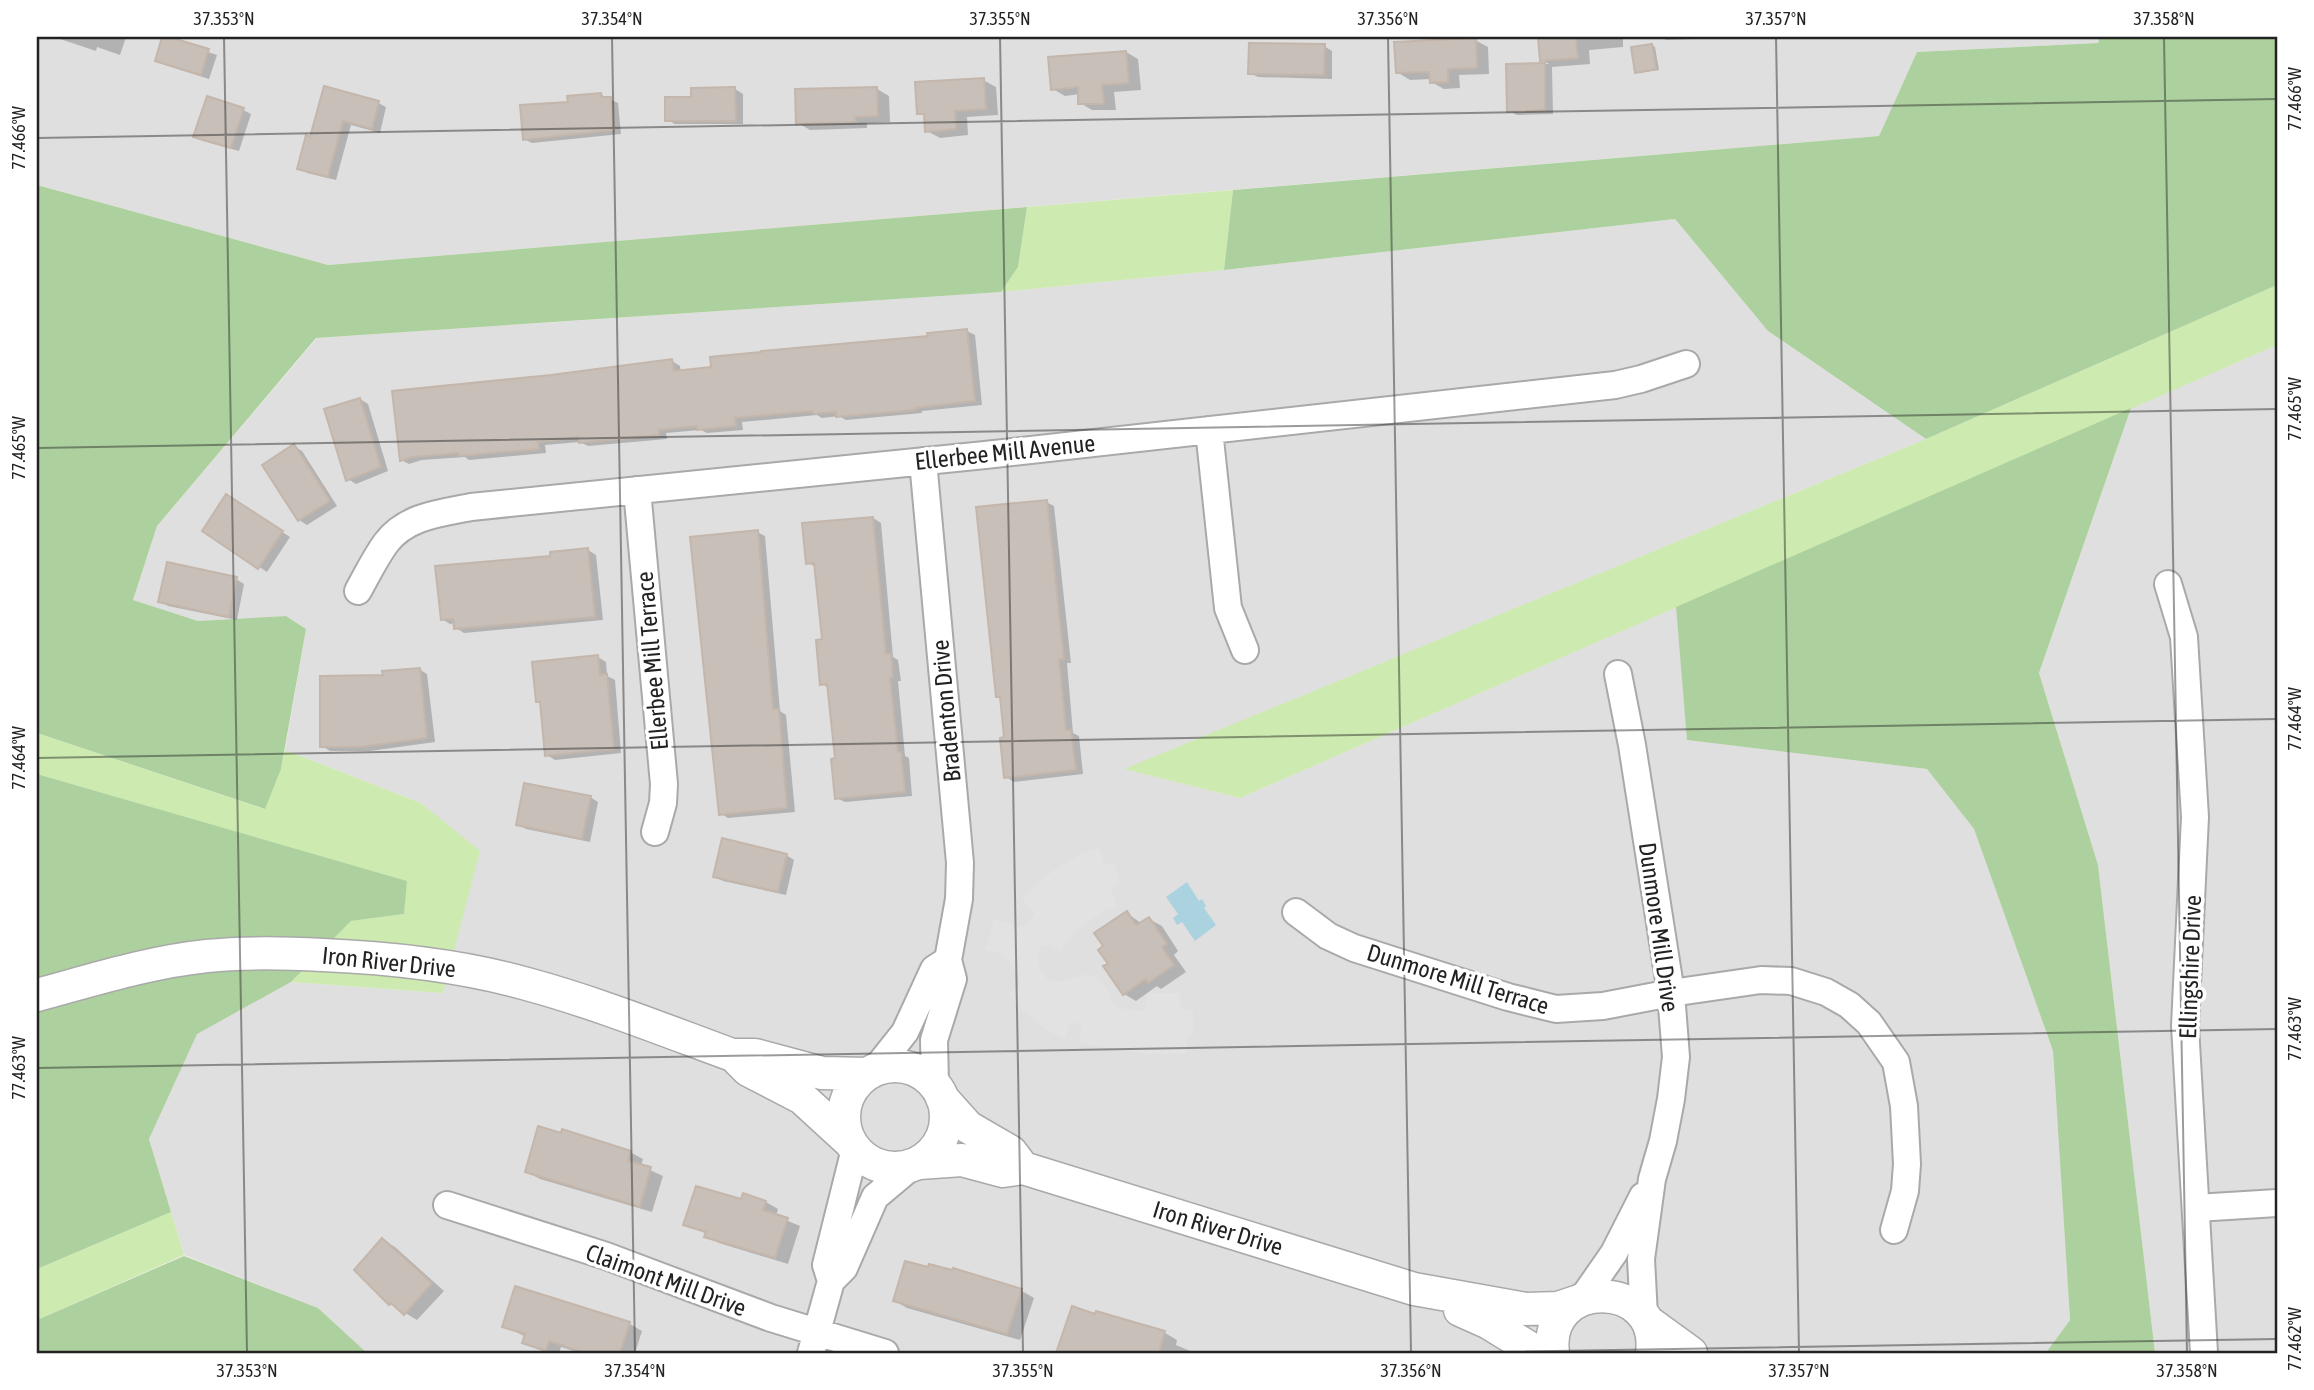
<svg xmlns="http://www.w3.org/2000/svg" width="2314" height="1390" viewBox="0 0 2314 1390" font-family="'Asap Condensed',sans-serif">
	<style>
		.residential { fill: #e0dfdf }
		.grass { fill: #cdebb0 }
		.forest { fill: #add19e }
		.parking { fill: #e2e2e2 }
		.water { fill: #aad3df }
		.shadow { fill: #0003 }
		.building { fill: #c7bfb8; stroke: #c4b6ab; stroke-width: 2 }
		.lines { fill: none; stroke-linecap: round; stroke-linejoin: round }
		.minor-casing { stroke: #a9a9a9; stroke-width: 30 }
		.tertiary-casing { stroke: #a9a9a9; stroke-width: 35 }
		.minor { stroke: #fff; stroke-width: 26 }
		.tertiary { stroke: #fff; stroke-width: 32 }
		.ticks { fill: none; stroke: #222; stroke-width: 2; stroke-opacity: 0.45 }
		.labels { text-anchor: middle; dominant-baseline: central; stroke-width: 7; stroke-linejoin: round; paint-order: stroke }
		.street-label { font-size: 24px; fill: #222; stroke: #fff }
		.neatline { fill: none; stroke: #222; stroke-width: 2.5 }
		.ticks-label { font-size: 18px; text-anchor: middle; fill: #222 }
	</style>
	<rect width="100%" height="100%" fill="#f2efe9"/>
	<path class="residential" d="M37 37H2100L2099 43 1917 52 1879 136 328 265 37 185Z
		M1675 219 1768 331 1926 439 1126 769 1240 798 1676 607 1688 740 1927 769 1974 829 2053 1051 2070 1320 2048 1350 2049 1353H367L318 1308 184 1255 149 1139 197 1033 291 982 443 993 421 803 285 750 306 629 286 616 198 621 133 600 157 526 317 338 1001 292 1224 270Z
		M2277 345V1353H2155L2098 865 2039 673 2131 408Z"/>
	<path class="grass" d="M1233 190 1224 270 1001 292 1018 267 1027 207Z
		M2277 285V345L1240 798 1124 769 1926 439Z
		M37 733 264 809 281 769 285 750 421 803 480 851 443 993 291 982 351 921 404 914 406 881 37 774Z
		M171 1212 184 1255 37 1320V1269Z"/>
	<path class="forest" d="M2100 37H2277V285L1926 439 1768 331 1675 219 1224 270 1233 190 1879 136 1917 52 2098 43Z
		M37 185 328 265 1027 207 1018 267 1001 292 316 338 157 526 133 600 198 621 286 616 306 629 281 769 265 809 37 733Z
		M2131 408 2039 673 2098 865 2155 1353H2049L2048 1350 2070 1320 2053 1051 1974 829 1927 769 1687 740 1676 607Z
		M37 774 407 881 404 914 351 921 291 982 197 1034 149 1139 171 1212 37 1269Z
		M184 1256 318 1308 367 1353H37V1320Z"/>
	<path class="parking" d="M1099 848 1104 862 1107 864 1114 863 1121 883 1114 885 1112 892 1117 906 1106 909 1076 931 1060 951 1048 945H1042L1038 953 1039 967 1047 979 1057 982 1088 974 1101 980 1108 991 1112 1003 1117 1008 1143 1011 1146 1008 1147 993H1180L1181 1008 1193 1011V1034L1188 1036 1186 1040V1053L1147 1054 1079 1043 1082 1029 1079 1024 1074 1022 1070 1024 1065 1039 1050 1032 1017 1006 1008 993 1019 986V979L1006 957 996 952 986 950 994 919 1017 927 1026 925 1034 916V911L1022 900 1034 886 1057 868 1081 854Z"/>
	<path class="water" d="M1187 882 1199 901 1202 899 1206 906 1204 908 1216 925 1195 941 1182 922 1177 925 1173 918 1178 914 1166 897Z"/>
	<path class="shadow" d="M54 37H126L120 55 97 47 96 51Z
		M164 37 217 55 209 79 165 65 157 60Z
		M1540 37H1623V47L1589 50 1590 64 1552 67 1553 114 1517 115 1509 111 1508 65 1549 64 1542 60Z
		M1661 37H1748L1666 40Z
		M1815 37H1839L1820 39Z
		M1475 40 1488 47 1489 74 1459 75 1460 88 1444 89 1431 82V79L1410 80 1397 72Z
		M1652 45 1655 47 1659 70 1640 73 1637 72Z
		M1324 46 1332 51V79L1258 77 1250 73Z
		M1126 52 1138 59 1141 90 1114 92 1116 110H1092L1080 103V94L1065 96 1053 89Z
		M983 80 996 87 998 115 967 117 968 135 940 138 927 131 926 117 919 113Z
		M325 88 378 103 386 107 380 133 351 125 336 180 307 173 299 168 312 139Z
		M735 89 743 94V124H675L667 120Z
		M877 89 889 96 890 122 867 123V128L810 130 798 123Z
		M601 95 618 103 621 134 532 143 524 139 570 103Z
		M243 110 251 114 239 151 203 141 196 137Z
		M967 331 975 335 982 405 922 411V413L846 420 839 416 822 418 817 415 742 422 743 430 707 433 701 430 666 433 667 439 588 446 580 442 545 445 546 453 469 460 465 457 422 460 409 464 401 460 551 377 672 361 680 366 681 372Z
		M360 399 368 404 388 471 356 484 348 479Z
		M294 446 302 451 337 506 307 525 299 520Z
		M234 501 290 537 267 572 204 530Z
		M1046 502 1054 506 1071 663H1067L1073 733 1079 736 1083 774 1014 782 1006 777V739L1002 699 998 696Z
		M873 518 881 523 893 657 898 660 901 681H898L905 756 909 758 912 796 845 802 837 798V760L829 688 822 684 824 641 816 567 808 563Z
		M757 532 765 536 780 711 786 715 795 812 728 818 720 813Z
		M588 550 596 555 603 620 464 633 456 628 455 623 450 624 442 619 552 557Z
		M236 579 244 584 237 620 168 606 160 601Z
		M598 657 606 662 607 676 615 680 621 753 555 760 547 755 542 703 538 701Z
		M419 669 427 674 435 742 370 751H330L322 746 384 677Z
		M590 797 598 802 590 842 526 829 518 824Z
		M786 855 794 860 786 895 723 881 715 876Z
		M1127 913 1142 924 1149 919 1162 926 1178 951 1174 955 1186 972 1161 989 1157 986 1136 1001 1124 994 1110 964Z
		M630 1152 643 1159 641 1166 663 1176 652 1212 540 1179 527 1172Z
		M744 1195 766 1202 778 1209 776 1216 800 1226 788 1264 719 1243 706 1236 707 1234 685 1224 743 1201Z
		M383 1240 395 1247 444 1291 417 1320 390 1304Z
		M999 1283 1022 1291 1034 1298 1020 1340 907 1308 895 1301Z
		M516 1288 630 1324 642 1331 635 1353H580L561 1347 559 1353H549L537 1349 524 1342 526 1337 504 1326Z
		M1097 1313 1165 1333 1177 1340 1176 1345 1195 1353H1063L1059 1351Z"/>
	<path class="building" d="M162 37H169L209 49 201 75 155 61Z
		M1538 37H1576L1578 58 1540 61Z
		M1476 38 1477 68 1448 69V82L1430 83 1429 72 1396 73 1394 42Z
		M1249 43 1325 44 1324 75 1248 74Z
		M1652 44 1656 69 1635 73 1631 47Z
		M1126 51 1129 83 1102 85 1104 104H1078V87L1051 90 1048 57Z
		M1545 63V110L1507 112 1506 64Z
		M984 78 986 109 955 111 956 129 925 132 924 114H917L915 82Z
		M324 86 379 101 372 129 343 121 328 177 297 169 306 135 310 137Z
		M735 87 736 121H665V97H691V88Z
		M877 87 878 116 855 117 856 122 796 124 795 89Z
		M601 93 602 97H611L613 130 523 140 520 105 568 102 567 96Z
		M207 96 244 108 231 148 193 137Z
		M967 329 975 401 915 408V410L836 417V412L813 414 812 411 735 418 736 426 697 430V426L659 430V435L579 443 578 437 538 442 539 449 459 456V453L413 457 400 461 392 391 551 375 672 359 674 371 711 367 710 357 761 352V351L928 336 927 333Z
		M360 398 381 467 346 481 324 409Z
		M294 444 330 501 298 521 262 465Z
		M226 494 283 531 258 569 202 531Z
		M1047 500 1064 659H1059L1066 730H1071L1076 770 1004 778 1000 738 1004 737 1000 697H996L976 507Z
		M873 517 886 654 891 653 893 677 890 678 898 752H901L905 792 835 799 831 759 835 758 827 684 820 685 816 640 822 639 814 563 806 564 802 523Z
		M758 530 773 709 779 708 787 808 719 815 690 537Z
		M588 548 595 617 454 629 453 619 441 620 435 566 550 556V552Z
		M167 562 237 577 229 617 158 602Z
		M598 655 600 675 607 674 614 749 545 756 540 702H536L532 662Z
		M420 668 427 738 361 747H320V676L383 675 382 671Z
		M524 783 591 796 582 839 516 825Z
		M722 838 787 854 778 892 713 877Z
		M1127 911 1136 925 1149 917 1167 944 1162 947 1174 965 1148 983 1146 979 1123 995 1103 966 1108 964 1098 950 1103 946 1094 933Z
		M538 1126 561 1133 562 1129 631 1151 628 1161 651 1167 640 1207 525 1172Z
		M696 1186 741 1199 743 1193 766 1201 763 1210 788 1218 775 1258 704 1237 706 1232 683 1225Z
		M382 1238 432 1283 404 1315 391 1303 389 1305 354 1270Z
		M905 1261 928 1267 929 1264 952 1270 953 1268 1022 1289 1007 1334 893 1301Z
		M515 1286 630 1322 620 1353H585L549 1341 546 1351 522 1343 525 1334 502 1327Z
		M1072 1306 1095 1314 1096 1311 1165 1331 1159 1353H1056Z"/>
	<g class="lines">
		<g class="minor-casing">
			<path id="minor" d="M1209 430 1228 608 1245 650
				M923 461 960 863 959 899 948 960 953 979 934 1040 935 1085
				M637 490 664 784 663 803 655 832
				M2168 584 2184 637 2195 817 2185 1026 2204 1353
				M358 591C367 575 375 558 386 543 406 516 441 513 471 507L985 455 1615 385 1641 379 1686 364
				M1618 674 1632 745 1671 993 1676 1057 1671 1099 1663 1141 1652 1179 1641 1259 1644 1316
				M1296 912 1328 936 1354 948 1508 997 1556 1009 1603 1006 1671 993 1761 980 1791 981 1826 992 1849 1005 1869 1023 1896 1062 1904 1106 1907 1164 1905 1191 1894 1230
				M874 1071 905 1032 934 969 948 960
				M447 1205 606 1256 771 1318 885 1353
				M2196 1208 2277 1203
				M831 1281 826 1265 855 1149
				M1582 1299 1614 1253 1643 1196
				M811 1353 831 1281 844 1268 875 1197 912 1166"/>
		</g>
		<g class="tertiary-casing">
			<path id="tertiary" d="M37 995C93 980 149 962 207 956 245 952 285 953 323 955 392 958 460 965 527 984 597 1003 664 1030 732 1055H755L822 1073 867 1074
				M739 1061 748 1070 802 1098 850 1142
				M844 1117a51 51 0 1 1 102 0a51 51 0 1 1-102 0Z
				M942 1098 968 1127 1011 1152 1023 1168
				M919 1163 962 1160 1003 1171 1023 1168 1414 1289 1526 1309 1558 1308 1576 1302
				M1460 1310 1489 1323 1538 1353
				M1647 1321 1691 1353
				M1553 1353C1543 1277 1662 1278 1652 1353"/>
		</g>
		<use href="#minor" class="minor"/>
		<use href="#tertiary" class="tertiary"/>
	</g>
	<path class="ticks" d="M224 37 247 1353M612 37 635 1353M1000 37 1023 1353M1388 37 1411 1353M1776 37 1799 1353M2164 37 2187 1353M37 138 2277 99M37 448 2277 409M37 758 2277 719M37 1068 2277 1029M1436 1353 2277 1339"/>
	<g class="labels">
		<g class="street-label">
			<text transform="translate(1005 452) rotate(-6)">Ellerbee Mill Avenue</text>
			<text transform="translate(652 661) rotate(-95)">Ellerbee Mill Terrace</text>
			<text transform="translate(946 711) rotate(-95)">Bradenton Drive</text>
			<text transform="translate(1659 927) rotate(82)">Dunmore Mill Drive</text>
			<text transform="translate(389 962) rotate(6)">Iron River Drive</text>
			<text transform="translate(2190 967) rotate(-88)">Ellingshire Drive</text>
			<text transform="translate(1458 979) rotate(17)">Dunmore Mill Terrace</text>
			<text transform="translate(1218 1228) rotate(17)">Iron River Drive</text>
			<text transform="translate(666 1280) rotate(20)">Claimont Mill Drive</text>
		</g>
	</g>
	<rect width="2314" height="1390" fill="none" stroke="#ffffff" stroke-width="77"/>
	<rect x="38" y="38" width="2238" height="1314" class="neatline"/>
	<g class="ticks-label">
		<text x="224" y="25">37.353°N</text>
		<text x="612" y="25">37.354°N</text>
		<text x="1000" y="25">37.355°N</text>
		<text x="1388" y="25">37.356°N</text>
		<text x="1776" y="25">37.357°N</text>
		<text x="2164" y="25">37.358°N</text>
		<text transform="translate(2295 99) rotate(-90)" y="6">77.466°W</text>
		<text transform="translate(19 138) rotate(-90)" y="6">77.466°W</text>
		<text transform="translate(2295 409) rotate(-90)" y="6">77.465°W</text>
		<text transform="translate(19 448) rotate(-90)" y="6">77.465°W</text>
		<text transform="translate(2295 719) rotate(-90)" y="6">77.464°W</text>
		<text transform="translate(19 758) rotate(-90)" y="6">77.464°W</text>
		<text transform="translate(2295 1029) rotate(-90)" y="6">77.463°W</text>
		<text transform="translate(19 1068) rotate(-90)" y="6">77.463°W</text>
		<text transform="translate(2295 1339) rotate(-90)" y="6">77.462°W</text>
		<text x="247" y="1377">37.353°N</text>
		<text x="635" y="1377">37.354°N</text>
		<text x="1023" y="1377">37.355°N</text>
		<text x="1411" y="1377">37.356°N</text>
		<text x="1799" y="1377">37.357°N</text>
		<text x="2187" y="1377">37.358°N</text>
	</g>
</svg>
